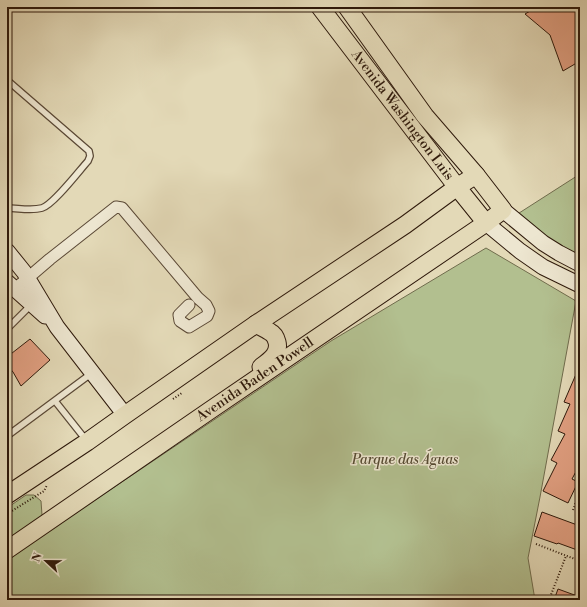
<svg xmlns="http://www.w3.org/2000/svg" width="587" height="607" viewBox="0 0 587 607" font-family="'Libre Bodoni',serif">
	<style>
		.green { fill: #b2bf8f; stroke: #706c4d }
		.building { fill: #e2a082; stroke: #2e190b }
		.lines { fill: none; stroke-linecap: round; stroke-linejoin: round }
		.lane-casing { stroke: #5b4936; stroke-width: 8 }
		.street-casing { stroke: #5b4936; stroke-width: 13 }
		.secondary-casing { stroke: #2e190b; stroke-width: 17 }
		.primary-casing { stroke: #2e190b; stroke-width: 19 }
		.path { stroke: #2e190b; stroke-width: 2; stroke-dasharray: 1 2; stroke-linecap: butt }
		.lane { stroke: #ede6d0; stroke-width: 5.5 }
		.street { stroke: #ede6d0; stroke-width: 11 }
		.secondary { stroke: #ede6d0; stroke-width: 15 }
		.primary { stroke: #e3d9b7; stroke-width: 17 }
		.labels { text-anchor: middle; dominant-baseline: central; stroke-width: 3; stroke-linejoin: round; paint-order: stroke }
		.street-label { font-size: 14px; fill: #2e190b; stroke: #ede6d0 }
		.park-label { font-size: 14px; font-style: italic; fill: #564b33; stroke: #ede6d0 }
	</style>
	<rect width="100%" height="100%" fill="#e3d9b7"/>
	<filter id="stains"><feTurbulence type="fractalNoise" baseFrequency=".005" numOctaves="4"/><feColorMatrix values="0 0 0 0 .2 0 0 0 0 .09 0 0 0 0 .02 0 0 0 .5 -.17"/></filter>
	<radialGradient id="worn" r=".72"><stop offset=".6" stop-color="#630" stop-opacity="0"/><stop offset="1" stop-color="#630" stop-opacity=".3"/></radialGradient>
	<path class="green" d="M580 174V258L568 252 516 215Z
		M486 248 576 301 540 497 528 558 535 600H17L7 591V561L9 558 331 341Z
		M26 495H34L41 501 42 515 34 525 7 544V508Z"/>
	<path class="building" d="M537 7H580V61L563 71 550 35 525 14Z
		M30 339 50 360 21 386 13 372 7 365V357Z
		M580 365V464L572 479 578 482 568 503 543 491 557 463 551 460 565 434 558 431 570 404 564 402Z
		M542 512 580 526V551L558 543 557 544 534 536Z
		M558 589 580 597V600H554Z"/>
	<g class="lines">
		<g class="lane-casing">
			<path id="lane" d="M7 80 89 151 90 156 88 161C79 171 53 205 42 208 31 211 18 208 7 208
				M7 329 32 304
				M55 401 86 440
				M7 436 92 373"/>
		</g>
		<g class="street-casing">
			<path id="street" d="M15 289 50 259 116 207 122 208 198 298 206 305 209 311 207 316 189 327 180 321 179 315 189 305"/>
		</g>
		<g class="secondary-casing">
			<path id="secondary" d="M503 210 543 243 559 253 580 264
				M486 223 520 251 543 267 580 285
				M7 251 24 272 57 327 125 415
				M7 282 45 316"/>
		</g>
		<g class="primary-casing">
			<g id="primary">
				<path id="s1" d="M320 7 457 187 486 223"/>
				<path d="M256 324C261 327 266 329 270 332 274 334 276 338 277 342 280 354 269 361 261 367"/>
				<path d="M7 495 87 442 125 415 256 324 405 225 457 187 476 175"/>
				<path id="s2" d="M7 550 209 411 486 223 503 210 476 175 425 116 347 7"/>
			</g>
		</g>
		<path class="path" d="M579 349H580
			M173 399 182 393
			M573 510 580 491
			M7 514 44 491 47 485
			M536 544 580 561
			M549 600 566 556"/>
		<use href="#lane" class="lane"/>
		<use href="#street" class="street"/>
		<use href="#secondary" class="secondary"/>
		<use href="#primary" class="primary"/>
	</g>
	<g class="labels">
		<g class="street-label">
			<text stroke="none"><textPath href="#s1" startOffset="136">Avenida Washington Luis</textPath></text>
			<text stroke="none"><textPath href="#s2" startOffset="301">Avenida Baden Powell</textPath></text>
		</g>
		<g class="park-label">
			<text x="405" y="460">Parque das Águas</text>
		</g>
	</g>
	<rect width="587" height="607" fill="none" stroke="#e3d9b7" stroke-width="24"/>
	<rect x="8" y="8" width="571" height="591" fill="none" stroke="#2e190b" stroke-width="2"/>
	<rect x="12" y="12" width="563" height="583" fill="none" stroke="#2e190b"/>
	<g transform="translate(46 561) rotate(292)" stroke="#ede6d0" stroke-width="3" paint-order="stroke">
	<path d="M0-3L7 15L0 10L-7 15Z" fill="#2e190b"/>
	<text y="-6" font-size="11" font-weight="bold" text-anchor="middle" fill="#2e190b">N</text>
	</g>
	<rect width="100%" height="100%" filter="url(#stains)"/>
	<rect width="100%" height="100%" fill="url(#worn)"/>
</svg>
